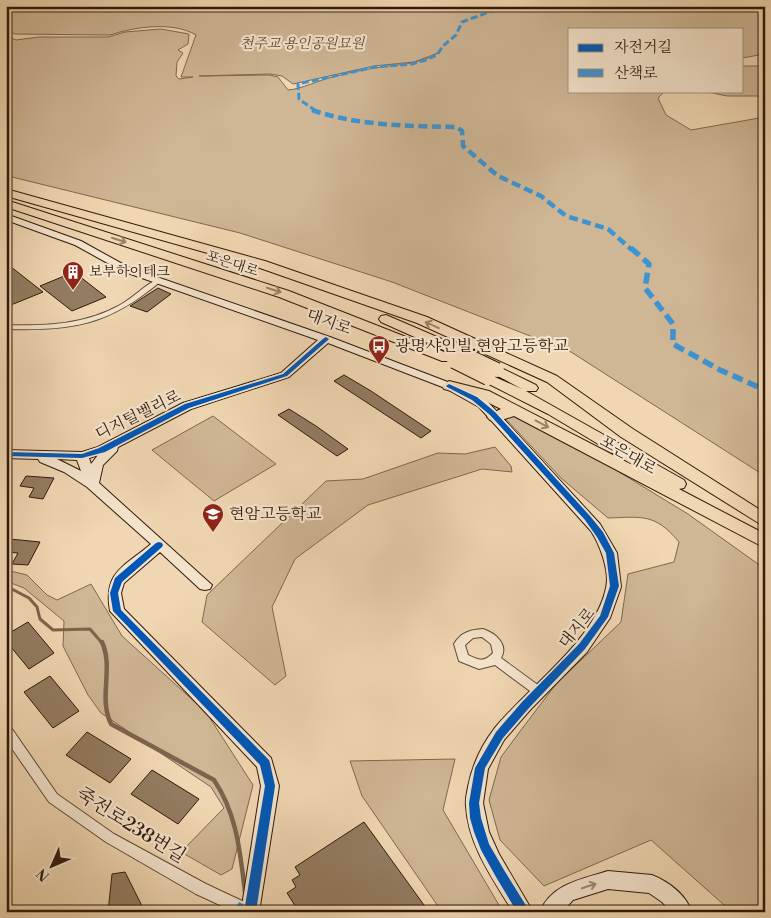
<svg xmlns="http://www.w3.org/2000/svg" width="771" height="918" viewBox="0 0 771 918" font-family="'Libre Bodoni','Noto Serif KR',serif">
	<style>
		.green { fill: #cfb695; stroke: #7f684f; fill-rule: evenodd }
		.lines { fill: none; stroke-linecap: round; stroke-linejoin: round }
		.stream-far1 { stroke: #7b644c; stroke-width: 3 }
		.stream { stroke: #7b644c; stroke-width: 4.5 }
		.building { fill: #937c61; stroke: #2f1a09 }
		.street-casing { stroke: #5f4933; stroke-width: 2 }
		.secondary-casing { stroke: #2f1a09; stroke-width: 2 }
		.highway-casing { stroke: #2f1a09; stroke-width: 2 }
		.street { fill: #f5e4cd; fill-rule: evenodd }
		.secondary { fill: #f5e4cd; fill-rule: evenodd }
		.highway { fill: #f0d6b2; fill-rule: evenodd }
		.highway-bridge-casing { stroke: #2f1a09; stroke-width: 16; stroke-linecap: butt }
		.highway-bridge { stroke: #f0d6b2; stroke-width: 14 }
		.quiet-far3 { stroke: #3d94d2; stroke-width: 3; stroke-dasharray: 7 3; stroke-linecap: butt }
		.quiet-far2 { stroke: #3d94d2; stroke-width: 4.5; stroke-dasharray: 9 4.5; stroke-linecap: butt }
		.quiet-far1 { stroke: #3d94d2; stroke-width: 5.5; stroke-dasharray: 11 5.5; stroke-linecap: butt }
		.quiet { stroke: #3d94d2; stroke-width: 9; stroke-dasharray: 17 9; stroke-linecap: butt }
		.cycleway-casing { stroke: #f5e4cd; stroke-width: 3 }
		.cycleway { fill: #0057b8; fill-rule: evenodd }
		.oneway { stroke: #998166 }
		.oneway2 { stroke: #9c8975 }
		.labels { text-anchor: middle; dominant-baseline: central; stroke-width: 4.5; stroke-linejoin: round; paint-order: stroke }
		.far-park-label { font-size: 14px; font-style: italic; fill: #5f4933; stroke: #f5e4cd }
		.far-street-label { font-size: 14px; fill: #2f1a09; stroke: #f5e4cd }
		.far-poi-label { font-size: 14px; fill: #2f1a09; stroke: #f5e4cd; text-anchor: start }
		.street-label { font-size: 16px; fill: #2f1a09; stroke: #f5e4cd }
		.poi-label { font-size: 16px; fill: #2f1a09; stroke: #f5e4cd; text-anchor: start }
		.near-street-label { font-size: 19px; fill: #2f1a09; stroke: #f5e4cd }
	</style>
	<rect width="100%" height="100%" fill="#f0d6b2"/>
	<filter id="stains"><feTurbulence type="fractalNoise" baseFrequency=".004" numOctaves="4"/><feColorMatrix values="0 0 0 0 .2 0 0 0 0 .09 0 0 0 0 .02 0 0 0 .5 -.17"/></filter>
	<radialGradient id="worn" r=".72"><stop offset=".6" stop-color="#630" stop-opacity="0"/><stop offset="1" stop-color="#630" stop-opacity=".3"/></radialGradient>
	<path class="green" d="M6 6H765V54L742 58V29H570V91H665L658 98 666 115 691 130 765 117V476L571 352 392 282 240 233 8 176 6 36 16 40 39 37H108L125 32 161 29 189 34 188 44 178 50 183 53 177 62 176 76 179 79 193 77H181L196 35C173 21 134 27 110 35L14 34 6 26ZM438 53C419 65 397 64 375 68 361 70 346 73 333 77 319 80 302 89 288 90L278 77 269 75 199 76 270 74 282 76 293 84 374 66 414 62Z
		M742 66H765V96H727L703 91H742Z
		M513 414 588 453 688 514 765 569V912H732L651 840 544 886 500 840 489 800 501 757 521 730 556 684 621 622 628 574 674 562 679 542C655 513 642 517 608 518L561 478 504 417Z
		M213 416 276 464 214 501 152 450Z
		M495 447 511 466 512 472 482 469 368 505 295 559 272 607 286 676 275 685 202 622 207 595 326 481 363 479 438 453 465 454Z
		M6 570 27 575 47 595 57 600 91 584 122 636 206 712 253 785 232 869 221 875 181 852 224 808 211 787 101 713 88 695 63 646 64 621 24 588 6 581Z
		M455 759 443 810 503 912H442L362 796 350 761Z"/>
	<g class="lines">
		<path class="stream-far1" d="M6 586 29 598 37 607 40 619 53 630 90 629 102 643"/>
		<path class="stream" d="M102 642C114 669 98 697 111 724L214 780C237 814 240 852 245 892"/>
	</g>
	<path class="building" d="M6 263 43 292 6 307Z
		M74 272 106 297 72 311 40 286Z
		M158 288 171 294 147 312 130 306Z
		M344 375 371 391 431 431 421 438 334 381Z
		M289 409 316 426 348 449 337 456 278 415Z
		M26 476 54 478 43 499 29 497 34 488 20 486Z
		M10 539 40 542 28 565 12 564 18 553 6 552Z
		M28 622 54 653 29 669 6 641V635Z
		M50 676 79 711 53 728 24 692Z
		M87 732 131 759 110 783 66 755Z
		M152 770 199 799 178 824 131 794Z
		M364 822 429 912H299L287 893 296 887 292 880 300 875 295 867Z
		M125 872 141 904V912H108L112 874Z"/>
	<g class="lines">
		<g class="street-casing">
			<path id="street" d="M158 279 161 281 160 282C108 325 73 331 6 329V325C46 326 84 325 120 305 133 298 146 284 158 279Z
				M483 629C495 633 509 644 501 658L542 688 544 691 542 694 538 696 534 694 495 665 479 669 459 661 454 644C461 632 470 630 483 629ZM482 637 491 644 493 653C483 663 479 660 468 655L465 645 473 638Z
				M6 725 10 726 57 794 114 834 206 884 255 907 257 912H235L196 894 106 842 49 802 6 740Z"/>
		</g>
		<g class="secondary-casing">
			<path id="secondary" d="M6 214 81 241 128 267 330 337 453 384 487 401 600 524 617 553 621 587 610 618 587 652 530 710 504 740 488 769 483 803 489 832 499 854 533 912H513C493 879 468 845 466 806 465 799 467 793 468 787 472 766 481 746 494 729 528 687 595 641 606 588 610 571 600 545 591 531L479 407 445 388 328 343 289 377 191 409 118 447 117 451 103 465 99 483 212 585 210 589 205 590 200 589 160 552 124 583 121 593 124 609 271 758 279 786 259 912H241L261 786 257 767 110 611C103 572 124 567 151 544L87 487 64 472 40 462 38 459 6 458V450L82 452 98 447 183 403 281 373 318 340 122 271 75 245 6 220ZM98 455 91 464 89 458ZM57 459 77 460 81 471Z
				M608 871 652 875C669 882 685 894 692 912H671L662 902 649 893 608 889 573 900 562 912H540C551 884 582 879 608 871Z"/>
		</g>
		<g class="highway-casing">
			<path id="highway" d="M6 189 265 261 427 317 557 376 633 429 765 513V527L621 437 547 382 417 323 257 267 6 196Z
				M6 200 289 291 452 355 454 358 452 361H442L279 297 6 207Z
				M386 315 458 346 460 349 453 353 448 352 381 322 379 319 381 316Z
				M497 366 536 385 538 388 536 391H526L684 480 686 484 684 488 679 489 765 534V548L514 416 495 422 490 420 487 417 490 414 501 409 479 398 444 389 442 386 449 381 489 391 640 469 548 414 483 381 481 378 483 375 488 374 522 389 492 373 490 370 492 367Z"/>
		</g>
		<use href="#street" class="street"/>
		<use href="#secondary" class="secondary"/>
		<use href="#highway" class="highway"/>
		<g class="highway-bridge-casing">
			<path id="highway-bridge" d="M453 349 497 370
				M454 361 488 378"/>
		</g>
		<use href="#highway-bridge" class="highway-bridge"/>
		<path class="quiet-far3" d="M316 111 299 99 298 84 375 67 412 64 426 60 437 55 443 46 456 35 462 22 492 11 526 6"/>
		<path class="quiet-far2" d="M312 110C359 126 408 126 457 127L462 131 463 146 498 176 541 196 566 216 608 229 632 250"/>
		<path class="quiet-far1" d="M631 248 649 264 645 288 673 324V344L720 370 765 390"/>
		<path class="quiet" d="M237 906 250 912"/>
		<g class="cycleway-casing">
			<path id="cycleway" d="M326 337 329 339 328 340 287 376 189 408 105 452 82 458 6 456V452L82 454 99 448 185 404 283 374 324 338Z
				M449 384 477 397 495 412 590 516 603 532 614 553 619 586 608 617 585 649 529 708 503 738 485 768 479 803 481 818 489 844 504 870 530 912H517L496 877 481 850 474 832 470 818 469 803 475 768 496 732 522 702 579 644 600 616 610 586 606 553 597 537 585 520 490 415 472 400 447 387 446 386Z
				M159 542 162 543 163 545 162 547 122 582 118 593 121 610 269 760 270 763 275 786 256 912H244L265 786 260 765 113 611 110 593 115 578 156 543Z"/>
		</g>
		<use href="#cycleway" class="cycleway"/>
	</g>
	<defs><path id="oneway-shaft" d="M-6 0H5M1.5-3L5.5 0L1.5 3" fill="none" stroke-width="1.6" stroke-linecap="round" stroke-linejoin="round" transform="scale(1.25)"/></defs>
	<g class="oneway">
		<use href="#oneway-shaft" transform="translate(119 240) rotate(18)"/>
		<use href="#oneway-shaft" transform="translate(274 290) rotate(18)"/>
		<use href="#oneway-shaft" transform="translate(432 325) rotate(-156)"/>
		<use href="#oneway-shaft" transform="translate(542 424) rotate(28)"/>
	</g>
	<use class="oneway2" href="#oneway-shaft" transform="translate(589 886) rotate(-18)"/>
	<defs>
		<g id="building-pin" transform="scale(1.125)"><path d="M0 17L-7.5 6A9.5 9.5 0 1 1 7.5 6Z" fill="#8f2418" stroke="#f5e4cd"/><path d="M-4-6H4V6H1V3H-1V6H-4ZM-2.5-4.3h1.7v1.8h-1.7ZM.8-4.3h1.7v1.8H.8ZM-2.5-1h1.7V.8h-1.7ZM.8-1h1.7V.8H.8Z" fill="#fff"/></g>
		<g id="bus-pin" transform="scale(1.125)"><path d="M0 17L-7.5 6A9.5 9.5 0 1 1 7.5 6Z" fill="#8f2418" stroke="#f5e4cd"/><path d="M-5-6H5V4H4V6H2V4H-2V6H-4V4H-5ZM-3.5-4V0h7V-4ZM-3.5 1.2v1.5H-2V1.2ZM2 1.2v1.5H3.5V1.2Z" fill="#fff"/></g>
		<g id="school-pin" transform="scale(1.125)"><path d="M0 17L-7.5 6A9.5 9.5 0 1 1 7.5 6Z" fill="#8f2418" stroke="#f5e4cd"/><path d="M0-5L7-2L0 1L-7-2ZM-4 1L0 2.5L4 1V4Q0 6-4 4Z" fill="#fff"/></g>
	</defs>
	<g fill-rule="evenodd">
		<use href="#building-pin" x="73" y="272"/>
		<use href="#bus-pin" x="379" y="346"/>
		<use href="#school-pin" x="213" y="514"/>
	</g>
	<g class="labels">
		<g class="far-park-label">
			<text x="302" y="44">천주교 용인공원묘원</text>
		</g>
		<g class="far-street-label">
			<text transform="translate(232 264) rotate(18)">포은대로</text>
		</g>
		<g class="far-poi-label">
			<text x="89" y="272">보부하이테크</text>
		</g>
		<g class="street-label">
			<text transform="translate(329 322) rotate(20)">대지로</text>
			<text transform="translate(138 415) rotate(-26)">디지털벨리로</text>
			<text transform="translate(628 455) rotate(30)">포은대로</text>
			<text transform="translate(577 628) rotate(-51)">대지로</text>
		</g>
		<g class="poi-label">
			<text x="395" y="346">광명샤인빌.현암고등학교</text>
			<text x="229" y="514">현암고등학교</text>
		</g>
		<g class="near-street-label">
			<text transform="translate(131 825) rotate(32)">죽전로238번길</text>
		</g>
	</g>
	<rect width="771" height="918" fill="none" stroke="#f0d6b2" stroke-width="25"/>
	<rect x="8" y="8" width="756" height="903" fill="none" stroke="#2f1a09" stroke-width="2.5"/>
	<rect x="12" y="12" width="746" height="893" fill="none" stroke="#2f1a09"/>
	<rect x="568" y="28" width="175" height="65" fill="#f5e4cd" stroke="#a6937f"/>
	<rect x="578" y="44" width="25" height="8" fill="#0057b8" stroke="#a6937f"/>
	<text x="614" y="52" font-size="15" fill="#2f1a09">자전거길</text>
	<rect x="578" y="69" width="25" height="8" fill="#3d94d2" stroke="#a6937f"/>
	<text x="614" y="78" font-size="15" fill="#2f1a09">산책로</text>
	<g transform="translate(52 866) rotate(225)" stroke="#f5e4cd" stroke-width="4" paint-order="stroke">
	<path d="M0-4L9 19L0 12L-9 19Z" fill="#2f1a09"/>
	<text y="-8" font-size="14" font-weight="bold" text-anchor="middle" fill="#2f1a09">N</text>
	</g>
	<rect width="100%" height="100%" filter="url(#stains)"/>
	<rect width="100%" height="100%" fill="url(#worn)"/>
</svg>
